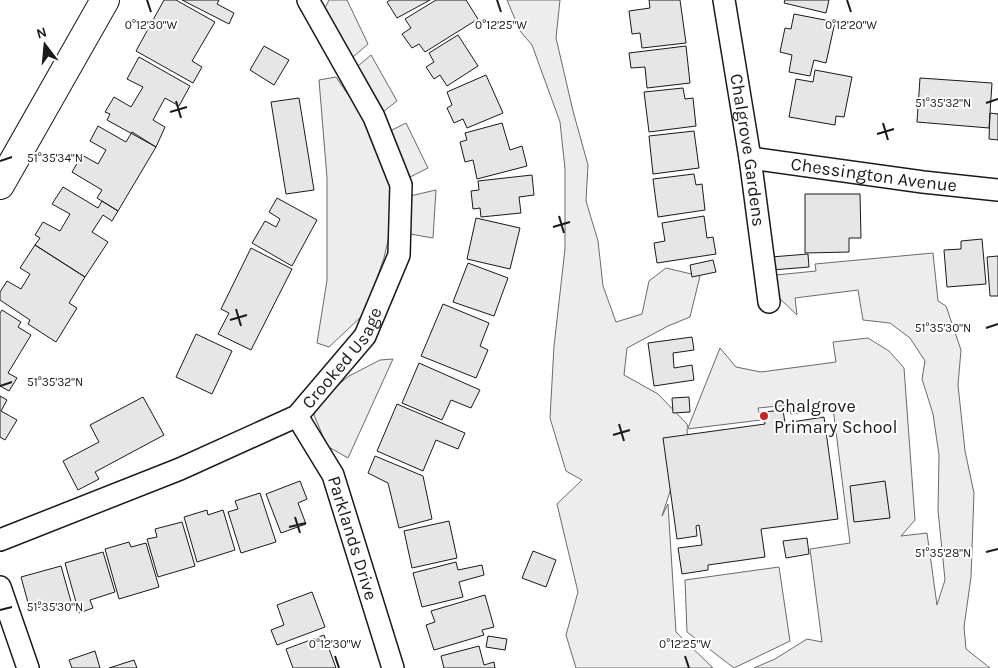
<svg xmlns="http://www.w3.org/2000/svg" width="998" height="668" viewBox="0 0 998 668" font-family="Karla,sans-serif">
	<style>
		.green { fill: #ededed; stroke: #6a6a6a }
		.building { fill: #e6e6e6; stroke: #1a1a1a }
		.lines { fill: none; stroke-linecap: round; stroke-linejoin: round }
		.street-casing { stroke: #1a1a1a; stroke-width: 24 }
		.primary-casing { stroke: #1a1a1a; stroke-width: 30 }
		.street { stroke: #fff; stroke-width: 21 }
		.primary { stroke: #fff; stroke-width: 28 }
		.ticks { fill: none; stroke: #1a1a1a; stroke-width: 2 }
		.poi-dot { fill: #c62828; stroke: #fff; stroke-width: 2 }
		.labels { text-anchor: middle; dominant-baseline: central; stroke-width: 4; stroke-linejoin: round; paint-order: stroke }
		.street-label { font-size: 18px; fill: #1a1a1a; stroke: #fff }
		.poi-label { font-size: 18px; fill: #1a1a1a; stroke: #fff; text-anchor: start }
		.ticks-label { font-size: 12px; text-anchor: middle; fill: #1a1a1a; stroke: #fff; stroke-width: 4; stroke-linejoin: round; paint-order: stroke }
	</style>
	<rect width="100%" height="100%" fill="#fff"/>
	<path class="green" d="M329 0H347L368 44 353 57 325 8Z
		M507 0H560L556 38 573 111 588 165 586 201 598 241 603 286 616 322 642 314 649 281 666 268 700 276 690 317 668 326 627 348 624 375 658 394 687 424 688 428 720 348 736 367 761 372 836 362 833 342 868 338 889 351 904 368 915 520 901 536 927 533 937 605 945 580 938 510 939 455 933 414 922 379 925 361 910 338 890 323 863 320 858 290 795 298 797 315 777 296 776 275 816 271 815 264 933 253 938 301 946 306 961 350 958 385 965 451 974 493 971 577 964 627 966 649 990 668H754L775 659 807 639 822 642 810 549 850 543 833 408 791 414 789 405 758 408 761 420 687 429 688 444 677 470 662 516 668 504 676 632 713 668H576L566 635 578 592 557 504 582 480 566 471 550 418 554 346 565 249V169L560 122 532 45 520 31Z
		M371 55 397 101 384 111 358 66Z
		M336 77 364 118 389 168 394 215 384 258 364 314 329 347 317 343 327 280V178L319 80Z
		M406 123 428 168 410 177 388 132Z
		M436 190 433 238 410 234V196Z
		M393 359 348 458 327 446 314 415 320 400 349 376 380 360Z
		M779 567 790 641 734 668 687 632 685 580Z"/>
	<path class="building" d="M164 0H176L215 22 192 61 202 67 193 83 136 51Z
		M182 0H219L217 4 234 13 229 24Z
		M390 0H430L397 18 387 2Z
		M436 0H466L478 19 425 52 419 44 412 48 402 34 411 28 405 19Z
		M649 0H680L686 43 642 48 640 33 632 34 629 11 650 8Z
		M785 0H829L826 13 784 3Z
		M794 14 835 22 826 63 814 60 810 76 789 72 792 55 780 52 785 28 791 29Z
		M458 35 478 66 447 86 440 75 434 79 426 67 434 62 429 53Z
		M264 46 289 60 274 85 250 70Z
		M686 46 690 83 647 88 645 67 631 68 629 53Z
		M139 57 190 86 179 106 165 98 153 120 165 127 156 147 107 120 110 114 105 112 114 97 131 107 143 87 127 79Z
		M815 70 852 77 844 117 836 116 835 125 789 117 796 79 813 82Z
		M486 75 503 113 467 128 463 119 454 123 447 108 452 105 447 92Z
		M920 78 992 83 989 128 917 122Z
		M683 88 685 99 693 98 696 126 649 132 644 92Z
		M299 98 314 190 286 194 271 102Z
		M990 113 998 114V140L989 139Z
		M502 123 510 150 522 146 527 166 477 179 473 160 465 162 460 142 467 140 465 133Z
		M98 126 126 142 132 132 156 147 118 211 97 198 102 190 72 172 82 155 98 164 106 150 90 141Z
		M694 131 699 168 653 174 649 136Z
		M694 174 696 185 702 184 705 210 658 217 653 179Z
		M532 175 534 195 519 197 521 213 481 217 480 208 473 209 471 191 479 190 478 181Z
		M63 187 98 208 102 201 118 211 112 221 103 215 92 232 108 242 85 277 35 245 40 238 35 235 43 222 60 231 70 214 52 204Z
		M805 194H860L861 238H849V252L805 253Z
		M277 198 317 220 292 266 252 243 265 221 276 227 280 219 269 212Z
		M704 216 707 238 713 237 716 254 657 263 654 243 665 241 662 223Z
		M476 218 520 228 510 269 467 259Z
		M982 239 986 284 947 287 944 250 961 249V241Z
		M35 245 85 277 69 303 77 308 56 342 28 324 30 320 0 300V292L7 281 21 289 30 274 20 268Z
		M251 248 292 269 251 350 218 334 229 313 221 309Z
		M808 254 809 267 772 270 771 257Z
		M998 256V296H990L987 257Z
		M713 260 716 272 692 277 690 265Z
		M468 263 508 278 494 316 453 302Z
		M443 304 489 323 480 346 488 350 476 378 421 356Z
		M2 310 21 322 18 327 31 335 8 373 17 378 9 391 0 386V313Z
		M196 334 232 351 212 394 176 377Z
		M692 337 694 350 673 353 674 368 692 365 694 380 654 386 648 343Z
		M419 363 480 390 471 408 451 400 442 420 402 403Z
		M0 396 7 400 1 411 17 420 5 440 0 437Z
		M143 397 164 435 95 472 99 479 78 490 63 461 99 442 90 425Z
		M689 397 690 412 673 413 672 398Z
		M397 404 465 433 458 449 436 440 423 471 377 451Z
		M783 410 785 423 824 417 838 519 761 529 765 557 708 565V570L682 574 678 548 702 545 699 525 696 526 697 536 677 539 663 438 765 424 763 412Z
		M375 456 423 476 432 519 399 528 388 483 368 473Z
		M300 481 307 499 298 503 306 524 281 533 266 494Z
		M885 481 890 518 854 522 850 486Z
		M260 493 276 542 241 553 228 512 238 509 235 501Z
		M207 510 208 515 223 510 235 550 197 562 184 517Z
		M449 521 457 558 412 568 404 531Z
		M182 522 195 566 158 577 147 539 157 537 155 529Z
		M807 538 809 554 786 558 783 541Z
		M129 542 131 547 146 543 159 587 119 599 105 549Z
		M533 551 556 560 546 587 522 578Z
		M103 552 115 592 90 600 93 608 79 613 65 563Z
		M456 562 458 570 482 565 484 575 459 582 463 597 422 607 413 573Z
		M61 566 72 605 56 610 54 603 30 610 21 577Z
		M312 592 325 627 277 645 271 630 284 625 277 605Z
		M485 595 494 627 482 630 484 635 434 650 426 625 435 622 431 611Z
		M324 635 336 668H293L286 649Z
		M488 636 507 639 505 650 486 647Z
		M479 646 484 665 494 662 495 668H444L441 656Z
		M95 651 100 668H72L69 660Z
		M134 660 137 668H109Z"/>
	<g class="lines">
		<g class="street-casing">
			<g id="street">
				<path id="s1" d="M724 0 750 158 769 302"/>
				<path id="s2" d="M750 158 923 182 998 190"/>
				<path id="s3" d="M297 416 333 475 393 668"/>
				<path id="s4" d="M0 540 180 469 297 416 365 336 399 255 401 185 374 117 308 0"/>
				<path d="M0 587 28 668"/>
			</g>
		</g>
		<g class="primary-casing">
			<path id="primary" d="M0 185 105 0"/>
		</g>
		<use href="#street" class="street"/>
		<use href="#primary" class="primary"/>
	</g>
	<path class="ticks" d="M147 0 151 12M497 0 501 12M847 0 851 12M176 101 181 118M986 103 998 99M170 112 187 107M883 123 888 140M877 134 894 129M0 161 12 157M559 216 564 233M553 227 570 222M236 309 241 326M230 320 247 315M986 328 998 324M0 386 12 382M619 424 624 441M613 435 630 430M295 517 300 533M289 527 306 523M986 552 998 549M0 610 12 607M335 656 339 668M685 656 689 668"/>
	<circle class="poi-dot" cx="764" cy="416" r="5"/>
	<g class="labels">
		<g class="street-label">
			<text stroke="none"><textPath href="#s1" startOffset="152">Chalgrove Gardens</textPath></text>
			<text stroke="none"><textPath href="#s2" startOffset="125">Chessington Avenue</textPath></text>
			<text stroke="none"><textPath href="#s4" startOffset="396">Crooked Usage</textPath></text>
			<text stroke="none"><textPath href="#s3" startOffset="135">Parklands Drive</textPath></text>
		</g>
		<g class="poi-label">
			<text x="774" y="406">Chalgrove<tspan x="774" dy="21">Primary School</tspan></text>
		</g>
	</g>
	<g class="ticks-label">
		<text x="151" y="29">0°12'30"W</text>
		<text x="501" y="29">0°12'25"W</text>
		<text x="851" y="29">0°12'20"W</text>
		<text x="943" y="107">51°35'32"N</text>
		<text x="55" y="162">51°35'34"N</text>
		<text x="943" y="332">51°35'30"N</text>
		<text x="55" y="386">51°35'32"N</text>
		<text x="943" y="557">51°35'28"N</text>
		<text x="55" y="611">51°35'30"N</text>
		<text x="335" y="648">0°12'30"W</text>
		<text x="685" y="648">0°12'25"W</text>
	</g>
	<g transform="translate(45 45) rotate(344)" stroke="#ffffff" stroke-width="4" paint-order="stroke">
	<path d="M0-4L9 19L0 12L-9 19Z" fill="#1a1a1a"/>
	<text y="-8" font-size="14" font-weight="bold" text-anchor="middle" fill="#1a1a1a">N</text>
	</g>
</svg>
